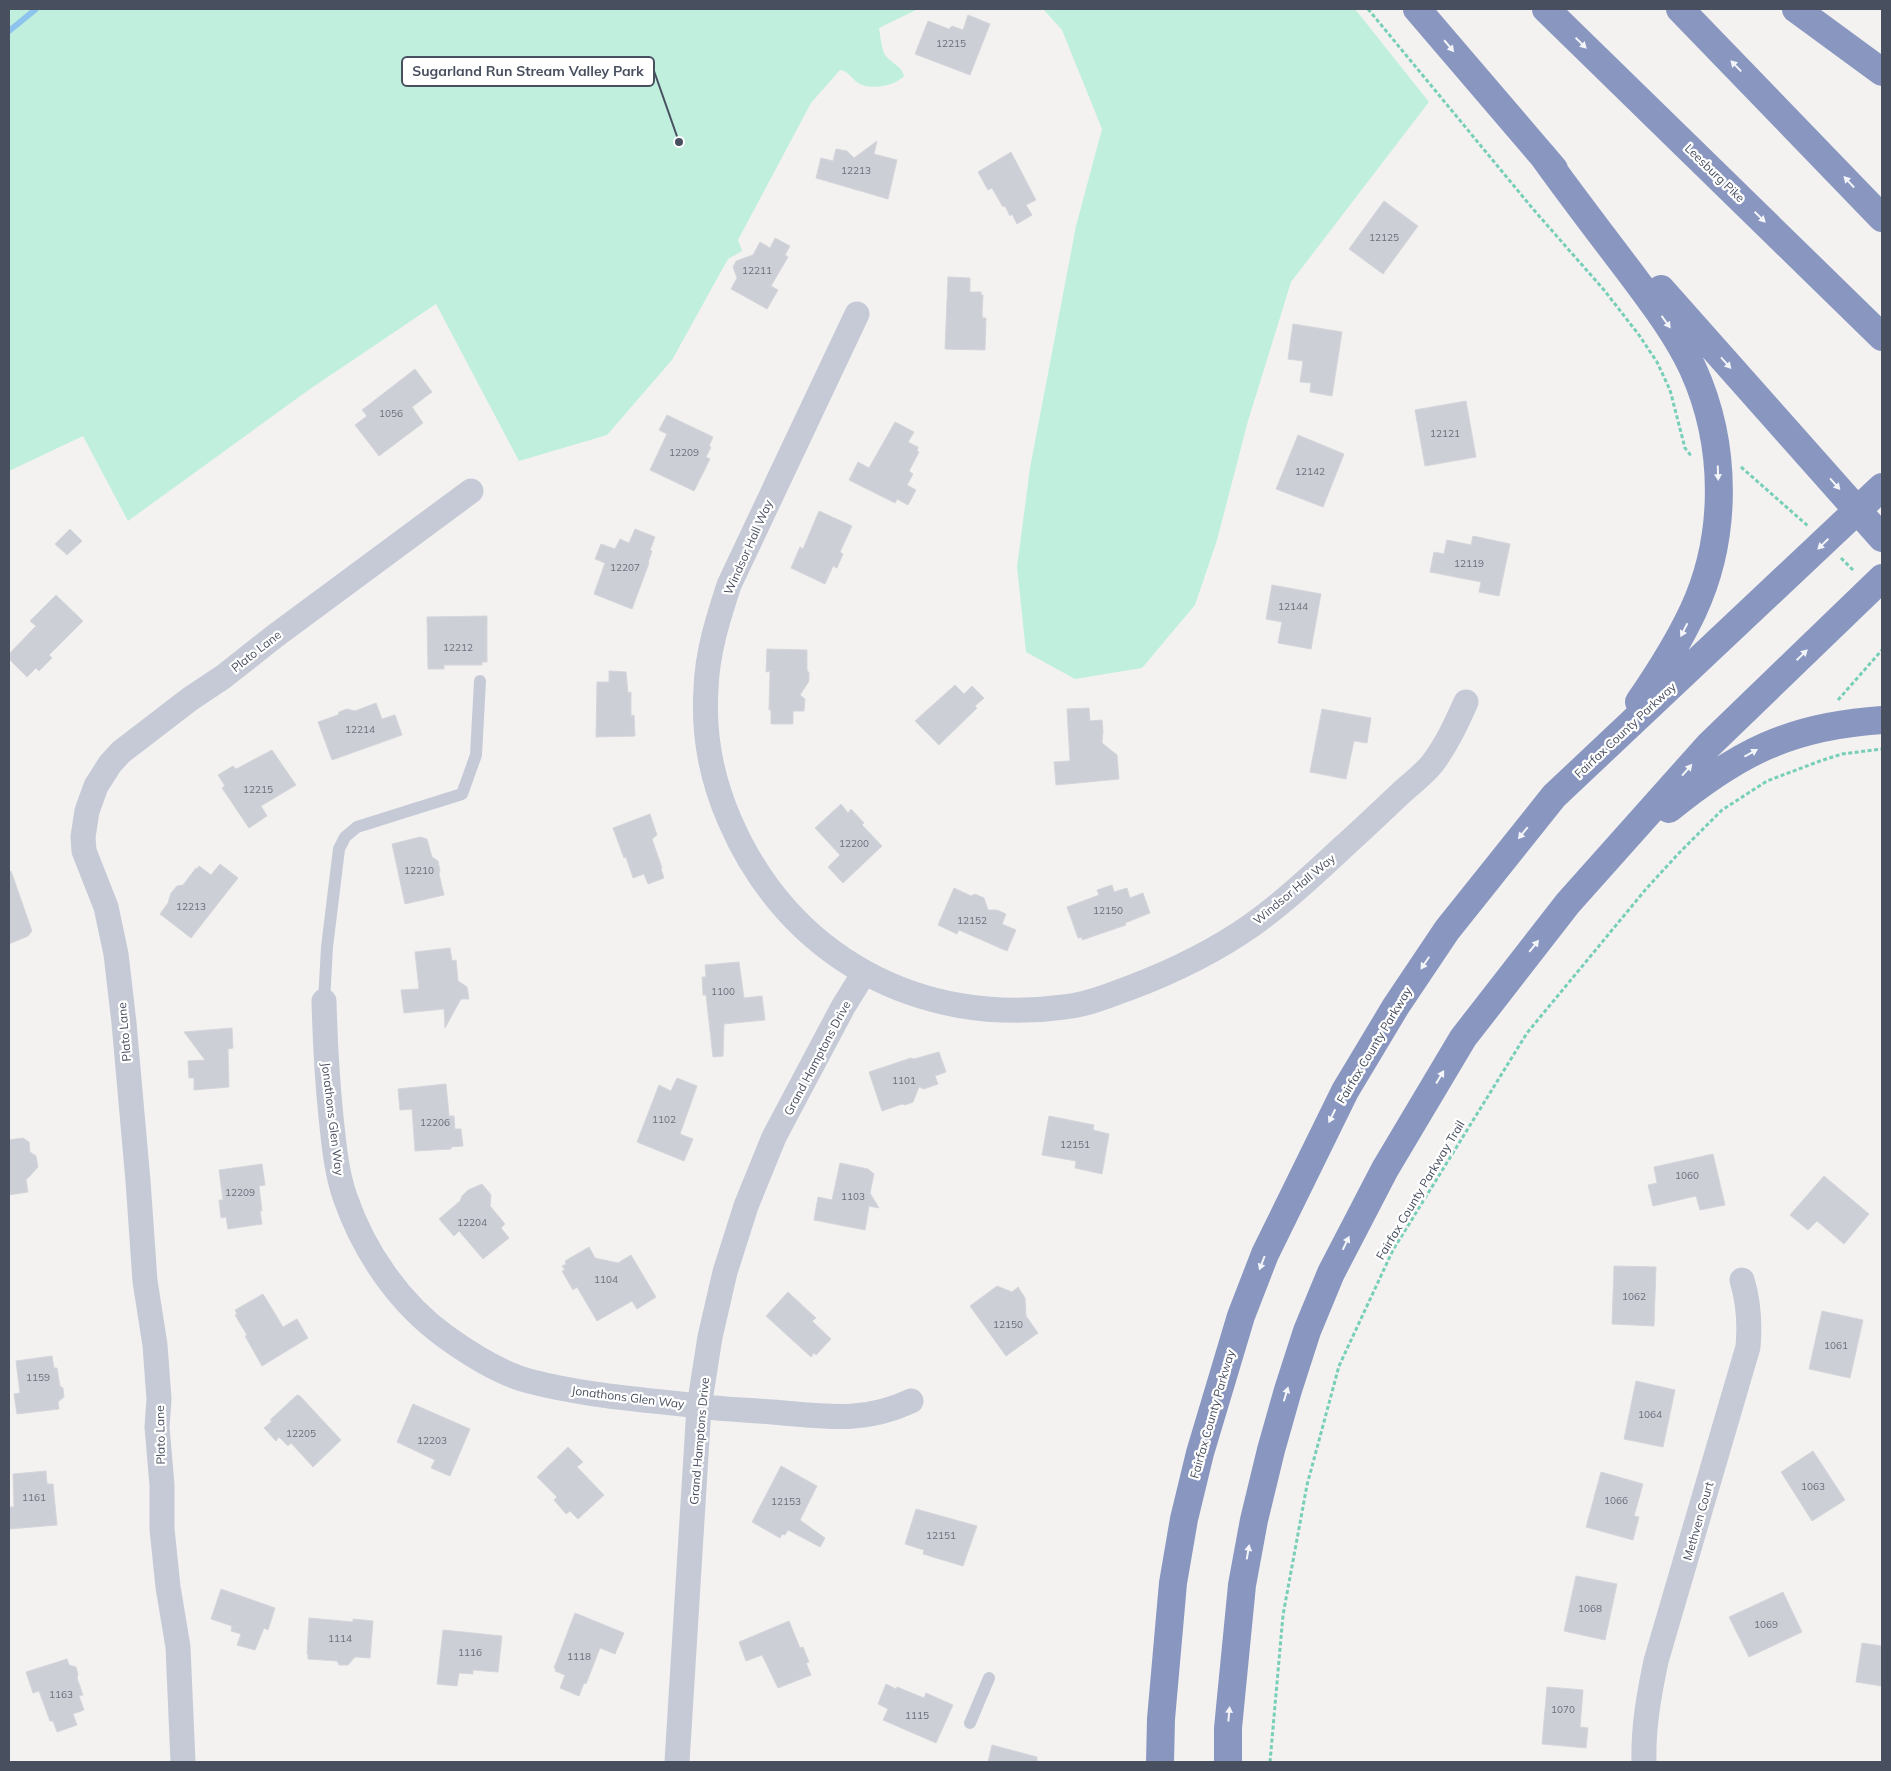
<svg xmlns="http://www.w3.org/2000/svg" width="1891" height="1771" viewBox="0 0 1891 1771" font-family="Mulish,sans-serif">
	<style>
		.green { fill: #c0f0dd }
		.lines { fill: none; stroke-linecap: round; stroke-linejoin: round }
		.stream { stroke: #8dc4ed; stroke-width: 6 }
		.building { fill: #cdcfd6; stroke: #d5d6dc }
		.path { stroke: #77cfb7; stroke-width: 3; stroke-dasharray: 4 2.5; stroke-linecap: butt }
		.lane { stroke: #c5cad6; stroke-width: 12 }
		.street { stroke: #c5cad6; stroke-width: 25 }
		.highway { stroke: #8997c0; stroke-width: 28 }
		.oneway { fill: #f3f5f9 }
		.labels { text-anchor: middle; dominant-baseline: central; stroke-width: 4.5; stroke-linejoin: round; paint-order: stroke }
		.number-label { font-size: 10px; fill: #696f7d }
		.street-label { font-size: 12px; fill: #484f5f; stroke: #fff }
		.leader { fill: none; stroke: #484f5f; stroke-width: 2 }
		.callout-dot { fill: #484f5f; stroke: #fff; stroke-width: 2 }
		.callout { fill: #fff; stroke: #484f5f; stroke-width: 2 }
		.callout-label { font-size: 14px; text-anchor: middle; font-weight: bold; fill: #484f5f }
	</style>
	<rect width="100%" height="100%" fill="#f3f2f1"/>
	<path class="green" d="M9 9H918L879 28C880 34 882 51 885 55 892 64 901 65 904 76 895 86 872 90 860 84 852 80 849 71 840 70L811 103 738 240 742 251 728 259 672 360 607 435 519 461 436 304 310 389 128 521 83 436 9 471Z
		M1043 9H1355L1429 102 1291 282 1248 421 1217 540 1195 605 1142 668 1075 679 1026 652 1017 567 1030 468 1076 226 1102 129 1062 30Z"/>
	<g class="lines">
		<path class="stream" d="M9 31 36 9"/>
	</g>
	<path class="building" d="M968 15 990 24 970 75 915 54 928 21 949 29 952 26 963 30Z
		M877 141 874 154 897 160 888 199 816 178 821 158 833 161 836 149 847 151 854 158Z
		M1011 152 1036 200 1026 205 1032 215 1017 224 1012 214 1010 216 1005 206 1003 207 992 188 988 190 978 172Z
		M1384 201 1418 226 1383 274 1349 249Z
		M775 238 790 246 785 255 788 257 771 286 778 290 767 309 731 289 737 278 733 267 736 261 753 255 760 242 770 248Z
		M948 277 970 278V292H981V295H983L982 315 983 318H986L985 350 945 349Z
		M1293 324 1342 332 1332 396 1310 392 1311 383 1300 382 1303 361 1288 359Z
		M415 369 432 392 412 407 423 423 379 456 355 425 367 416 362 410Z
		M1466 401 1476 457 1425 466 1415 410Z
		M667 415 713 437 709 446 711 447 706 457 710 459 694 491 650 470 667 434 659 430Z
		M895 422 914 432 908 442 918 447 917 451 919 452 909 471 913 474 907 485 916 490 908 505 897 499 895 503 849 480 858 462 869 468Z
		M1298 435 1344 454 1323 507 1276 489Z
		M819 511 852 526 840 552 843 554 837 568 833 566 825 584 791 568 800 547 803 549Z
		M70 529 82 541 67 555 55 544Z
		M635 529 655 537 650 550 652 551 648 563H649L632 609 594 594 605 563 595 559 601 544 615 549 620 539 629 543Z
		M1473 536 1510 544 1499 596 1479 592 1481 582 1430 572 1434 552 1444 554 1447 540 1471 545Z
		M1272 585 1321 594 1311 649 1278 643 1282 622 1266 619Z
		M56 595 83 621 49 655 52 658 39 671 36 668 27 677 9 659V654L36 626 30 621Z
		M487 616V662H482V665H444V669H428L427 617Z
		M767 649 807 650V670L809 673V681L800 695 805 699 804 711H793V724H771V710H769L770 671 766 672Z
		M609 671 626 672 628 693 631 692V716L634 715 635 736 596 737 597 682H609Z
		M955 685 964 694 972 686 984 698 975 706 977 708 939 745 915 721Z
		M376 703 382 719 395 715 402 735 332 760 318 722 338 715 339 712 347 709 355 711Z
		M1089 708 1090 721 1102 720 1103 731 1102 743 1117 755 1119 779 1056 785 1054 762 1070 761 1067 709Z
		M1322 709 1371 718 1367 743 1354 741 1346 779 1310 772Z
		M272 750 296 785 261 806 267 816 249 828 222 788 225 786 218 775 233 766 236 769Z
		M841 804 848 813 851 809 864 823 862 825 882 846 843 883 828 867 840 855 815 828Z
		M650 814 657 835 652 839 662 868 661 869 664 878 648 884 644 874 633 878 626 857 624 858 613 828Z
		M420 837 427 839 432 857 438 861 440 871 439 874 444 895 405 904 392 844Z
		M220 864 238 878 191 938 160 914 168 903 171 893 177 886 183 885 196 868 197 869 199 866 211 875Z
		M11 871 32 931 28 936 9 944V872Z
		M1112 885 1114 892 1127 888 1130 898 1143 893 1150 913 1125 923 1126 925 1082 940V937L1078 938 1067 907 1099 895 1097 890Z
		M954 888 971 896 975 894 984 898 988 910H997L1006 914 1002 924 1016 930 1007 951 959 930 957 934 938 925Z
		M450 948 452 961 456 960 458 981 467 987 469 999H461L445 1028 444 1009 404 1013 401 990 419 989 415 952Z
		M739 962 744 998 762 996 765 1020 724 1024 723 1056 713 1057 706 995H703L702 977H706L705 965Z
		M232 1028 233 1048 228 1049 229 1087 194 1090V1078H189L188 1061 205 1060 184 1032Z
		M939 1052 946 1072 935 1076 938 1084 924 1089 919 1087 913 1102 905 1105 902 1104 882 1111 869 1072 911 1058 914 1059Z
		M677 1078 697 1086 680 1134 693 1139 684 1161 637 1142 659 1085 671 1091Z
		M446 1084 449 1116H454L455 1129H461L463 1146 451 1147V1149L415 1151 412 1109 400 1110 398 1089Z
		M1049 1116 1094 1125 1093 1130 1109 1134 1102 1174 1075 1168 1076 1161 1042 1155Z
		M23 1138 29 1142 30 1152 36 1156 38 1167 28 1178 26 1179 28 1192 9 1195V1140Z
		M1713 1154 1725 1205 1700 1210 1696 1196 1653 1206 1648 1185 1657 1183 1654 1167Z
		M840 1163 868 1169 874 1174 870 1193 879 1208 869 1206 865 1230 814 1220 818 1197 832 1200Z
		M262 1164 265 1185 259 1186 262 1211H260L262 1224 228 1229 226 1217 221 1218 219 1200H223L219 1170Z
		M1824 1176 1869 1214 1844 1244 1817 1221 1808 1230 1790 1215Z
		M482 1184 491 1195 490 1206 505 1224 501 1228 509 1238 483 1259 459 1231 454 1236 439 1219 460 1201 462 1196 468 1190Z
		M589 1247 595 1258 618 1263 631 1255 656 1297 637 1309 632 1301 597 1321 577 1287 573 1290 562 1271 565 1270 562 1266 566 1264 565 1261Z
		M1614 1266 1656 1267 1654 1326 1612 1324Z
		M997 1286 1012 1292 1018 1287 1025 1298 1026 1316 1038 1333 1006 1356 970 1306Z
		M788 1292 816 1318 812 1321 831 1339 816 1355 814 1353 811 1357 766 1316Z
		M263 1294 283 1327 297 1319 308 1338 262 1366 245 1336 247 1335 235 1315 237 1314 235 1310Z
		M1822 1311 1863 1320 1850 1378 1809 1369Z
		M52 1356 54 1368H57L60 1386 63 1388 64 1397 58 1402 59 1409 17 1414 14 1394 20 1393 16 1361Z
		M1636 1381 1675 1390 1663 1447 1624 1439Z
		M297 1395 300 1396 341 1440 313 1467 291 1443 288 1446 279 1437 276 1441 264 1428 272 1421 270 1420Z
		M413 1404 470 1429 450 1476 431 1468 435 1460 397 1442Z
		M568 1447 583 1462 577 1467 604 1495 578 1519 570 1511 566 1514 554 1500 557 1497 537 1477Z
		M1813 1451 1845 1500 1812 1521 1781 1472Z
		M781 1466 817 1486 800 1520 825 1538 820 1547 788 1530 785 1535 782 1534 780 1538 752 1522Z
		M46 1471 47 1484H53L57 1525 9 1529V1507H14L13 1474Z
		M1601 1472 1643 1484 1634 1516 1639 1517 1633 1540 1586 1527Z
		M916 1509 977 1526 963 1566 923 1554 924 1550 905 1544Z
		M1576 1576 1617 1584 1605 1640 1564 1631Z
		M221 1589 275 1608 268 1630 264 1628 255 1650 237 1645 241 1634 231 1631 232 1626 211 1619Z
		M1783 1592 1802 1632 1749 1657 1729 1617Z
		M575 1613 624 1633 615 1654 600 1648 586 1684 584 1683 579 1696 560 1688 565 1675 555 1671 556 1669 554 1668Z
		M309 1618 353 1622V1619L373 1621 370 1658 355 1657 348 1665H339L337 1661 308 1659V1654H307Z
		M789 1621 800 1648 803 1647 809 1662 806 1663 811 1675 778 1688 762 1655 746 1661 739 1642Z
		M443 1630 502 1636 498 1672 473 1670V1674L459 1673 457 1686 437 1684Z
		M1862 1643 1882 1646V1686L1856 1682Z
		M67 1659 69 1665 76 1667 78 1675 77 1678 83 1695 79 1696 84 1710 73 1714 77 1725 57 1732 53 1721H50L39 1691 33 1693 26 1672Z
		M886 1684 896 1689 897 1687 924 1698 926 1693 953 1705 936 1743 883 1720 888 1709 878 1704Z
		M1547 1687 1583 1690 1580 1727 1588 1728 1586 1748 1542 1744Z
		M992 1745 1037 1757V1762H988Z"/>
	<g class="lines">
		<path class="path" d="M1368 9 1533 209 1604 290 1639 335 1657 362 1670 390 1685 448 1692 457
			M1741 467 1808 526
			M1841 558 1854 571
			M1838 700 1882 650
			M1270 1762 1283 1615 1307 1485 1339 1366 1393 1250 1527 1033 1646 889 1679 853 1722 810 1767 781 1820 761 1842 754 1882 749"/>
		<path class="lane" d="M324 1001 327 947 339 849 345 837 357 827 462 794 476 755 480 681
			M970 1723 989 1678"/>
		<path class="street" d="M857 314 729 585C718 619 707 653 706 689 703 734 712 780 730 821 788 956 919 1027 1064 1007 1087 1005 1110 995 1132 987 1174 971 1215 951 1252 925 1284 902 1313 875 1342 848 1362 830 1382 811 1402 792 1412 783 1424 774 1432 764 1447 744 1456 724 1466 702
			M324 1001C325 1040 327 1078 331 1117 334 1144 336 1171 345 1197 364 1252 399 1303 446 1337 471 1355 499 1373 529 1381 582 1395 637 1399 690 1405 717 1409 745 1410 772 1412 823 1416 862 1424 911 1401
			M183 1762 178 1647 168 1587 162 1529V1485L157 1427 159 1399 155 1345 145 1281 138 1181 124 1023 116 954 106 907 84 851 83 837 87 811 96 786 110 764 121 752 190 699 223 677 275 636 471 491
			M677 1762 699 1407 710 1337 725 1272 746 1206 774 1137 843 1007 864 973
			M1644 1762C1643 1727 1649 1695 1656 1661L1748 1347C1750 1324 1749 1303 1742 1280"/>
		<path class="highway" d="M1417 9 1554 169
			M1546 9 1882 337
			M1680 9 1882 218
			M1796 9 1882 72
			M1543 156C1571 195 1600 233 1629 271 1652 302 1677 334 1693 369 1727 444 1728 536 1693 611 1678 643 1659 673 1639 702
			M1661 289 1882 538
			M1669 809C1739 752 1791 726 1882 720
			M1160 1762 1161 1719 1173 1583 1184 1519 1200 1453 1241 1316 1265 1254 1345 1091 1396 1006 1447 930 1554 796 1882 487
			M1228 1762V1728L1242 1585 1254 1520 1271 1450 1288 1390 1307 1331 1331 1273 1385 1169 1463 1038 1568 903 1709 745 1882 578"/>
	</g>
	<defs><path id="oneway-solid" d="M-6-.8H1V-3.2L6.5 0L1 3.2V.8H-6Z" transform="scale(1.25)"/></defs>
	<g class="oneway">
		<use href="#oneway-solid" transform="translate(1581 43) rotate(44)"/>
		<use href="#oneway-solid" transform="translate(1449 46) rotate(50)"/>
		<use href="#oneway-solid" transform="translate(1736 66) rotate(-134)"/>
		<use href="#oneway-solid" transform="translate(1849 182) rotate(-133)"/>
		<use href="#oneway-solid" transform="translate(1760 217) rotate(44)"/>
		<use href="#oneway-solid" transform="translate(1666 322) rotate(54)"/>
		<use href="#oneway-solid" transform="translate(1726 363) rotate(48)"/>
		<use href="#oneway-solid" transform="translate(1718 473) rotate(88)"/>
		<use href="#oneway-solid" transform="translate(1835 484) rotate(48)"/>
		<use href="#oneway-solid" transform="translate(1823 544) rotate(136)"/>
		<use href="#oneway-solid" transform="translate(1684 630) rotate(117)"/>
		<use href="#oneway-solid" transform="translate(1802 655) rotate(-44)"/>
		<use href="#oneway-solid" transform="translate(1751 753) rotate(-29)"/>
		<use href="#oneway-solid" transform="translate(1687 770) rotate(-49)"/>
		<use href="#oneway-solid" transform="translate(1523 833) rotate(129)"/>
		<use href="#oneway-solid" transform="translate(1534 946) rotate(-51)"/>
		<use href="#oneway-solid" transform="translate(1425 963) rotate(124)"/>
		<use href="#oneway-solid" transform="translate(1440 1077) rotate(-59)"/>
		<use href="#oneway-solid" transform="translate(1332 1116) rotate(116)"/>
		<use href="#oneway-solid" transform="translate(1346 1243) rotate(-64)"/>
		<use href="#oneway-solid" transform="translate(1262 1263) rotate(111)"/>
		<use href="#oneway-solid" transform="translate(1286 1394) rotate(-73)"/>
		<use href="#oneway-solid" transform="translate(1248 1552) rotate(-80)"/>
		<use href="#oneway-solid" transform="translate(1229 1714) rotate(-85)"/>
	</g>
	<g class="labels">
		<g class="number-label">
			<text x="951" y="43">12215</text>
			<text x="856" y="170">12213</text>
			<text x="1384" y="237">12125</text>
			<text x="757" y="270">12211</text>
			<text x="391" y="413">1056</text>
			<text x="1445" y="433">12121</text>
			<text x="684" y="452">12209</text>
			<text x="1310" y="471">12142</text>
			<text x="1469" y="563">12119</text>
			<text x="625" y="567">12207</text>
			<text x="1293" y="606">12144</text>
			<text x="458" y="647">12212</text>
			<text x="360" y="729">12214</text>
			<text x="258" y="789">12215</text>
			<text x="854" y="843">12200</text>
			<text x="419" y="870">12210</text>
			<text x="191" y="906">12213</text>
			<text x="1108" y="910">12150</text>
			<text x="972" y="920">12152</text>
			<text x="723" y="991">1100</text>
			<text x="904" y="1080">1101</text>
			<text x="664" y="1119">1102</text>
			<text x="435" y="1122">12206</text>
			<text x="1075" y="1144">12151</text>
			<text x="1687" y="1175">1060</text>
			<text x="240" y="1192">12209</text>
			<text x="853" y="1196">1103</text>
			<text x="472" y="1222">12204</text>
			<text x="606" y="1279">1104</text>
			<text x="1634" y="1296">1062</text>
			<text x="1008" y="1324">12150</text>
			<text x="1836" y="1345">1061</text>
			<text x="38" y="1377">1159</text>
			<text x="1650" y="1414">1064</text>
			<text x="301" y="1433">12205</text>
			<text x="432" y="1440">12203</text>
			<text x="1813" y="1486">1063</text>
			<text x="34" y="1497">1161</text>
			<text x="1616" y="1500">1066</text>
			<text x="786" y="1501">12153</text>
			<text x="941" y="1535">12151</text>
			<text x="1590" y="1608">1068</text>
			<text x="1766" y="1624">1069</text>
			<text x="340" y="1638">1114</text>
			<text x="470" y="1652">1116</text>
			<text x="579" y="1656">1118</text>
			<text x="61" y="1694">1163</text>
			<text x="1563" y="1709">1070</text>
			<text x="917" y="1715">1115</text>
		</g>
		<g class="street-label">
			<text transform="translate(1715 173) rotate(44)">Leesburg Pike</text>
			<text transform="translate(748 547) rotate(-66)">Windsor Hall Way</text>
			<text transform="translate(256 651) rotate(-38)">Plato Lane</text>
			<text transform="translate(1625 730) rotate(-43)">Fairfax County Parkway</text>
			<text transform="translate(1294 889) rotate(-40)">Windsor Hall Way</text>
			<text transform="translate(124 1032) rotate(-95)">Plato Lane</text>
			<text transform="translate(1374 1045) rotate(-59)">Fairfax County Parkway</text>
			<text transform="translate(817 1058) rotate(-62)">Grand Hamptons Drive</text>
			<text transform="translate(333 1119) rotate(83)">Jonathons Glen Way</text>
			<text transform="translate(1420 1190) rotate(-59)">Fairfax County Parkway Trail</text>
			<text transform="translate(628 1397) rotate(7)">Jonathons Glen Way</text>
			<text transform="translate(1212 1414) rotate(-74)">Fairfax County Parkway</text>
			<text transform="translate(160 1435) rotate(-91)">Plato Lane</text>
			<text transform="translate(699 1441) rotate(-85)">Grand Hamptons Drive</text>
			<text transform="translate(1698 1521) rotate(-74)">Methven Court</text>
		</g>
	</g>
	<path class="leader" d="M679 142L654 71"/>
	<circle class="callout-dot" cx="679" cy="142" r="5"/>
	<rect class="callout" x="402" y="57" width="252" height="29" rx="5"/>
	<g class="callout-label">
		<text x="528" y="76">Sugarland Run Stream Valley Park</text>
	</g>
	<rect width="1891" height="1771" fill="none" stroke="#484f5f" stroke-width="20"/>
</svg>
